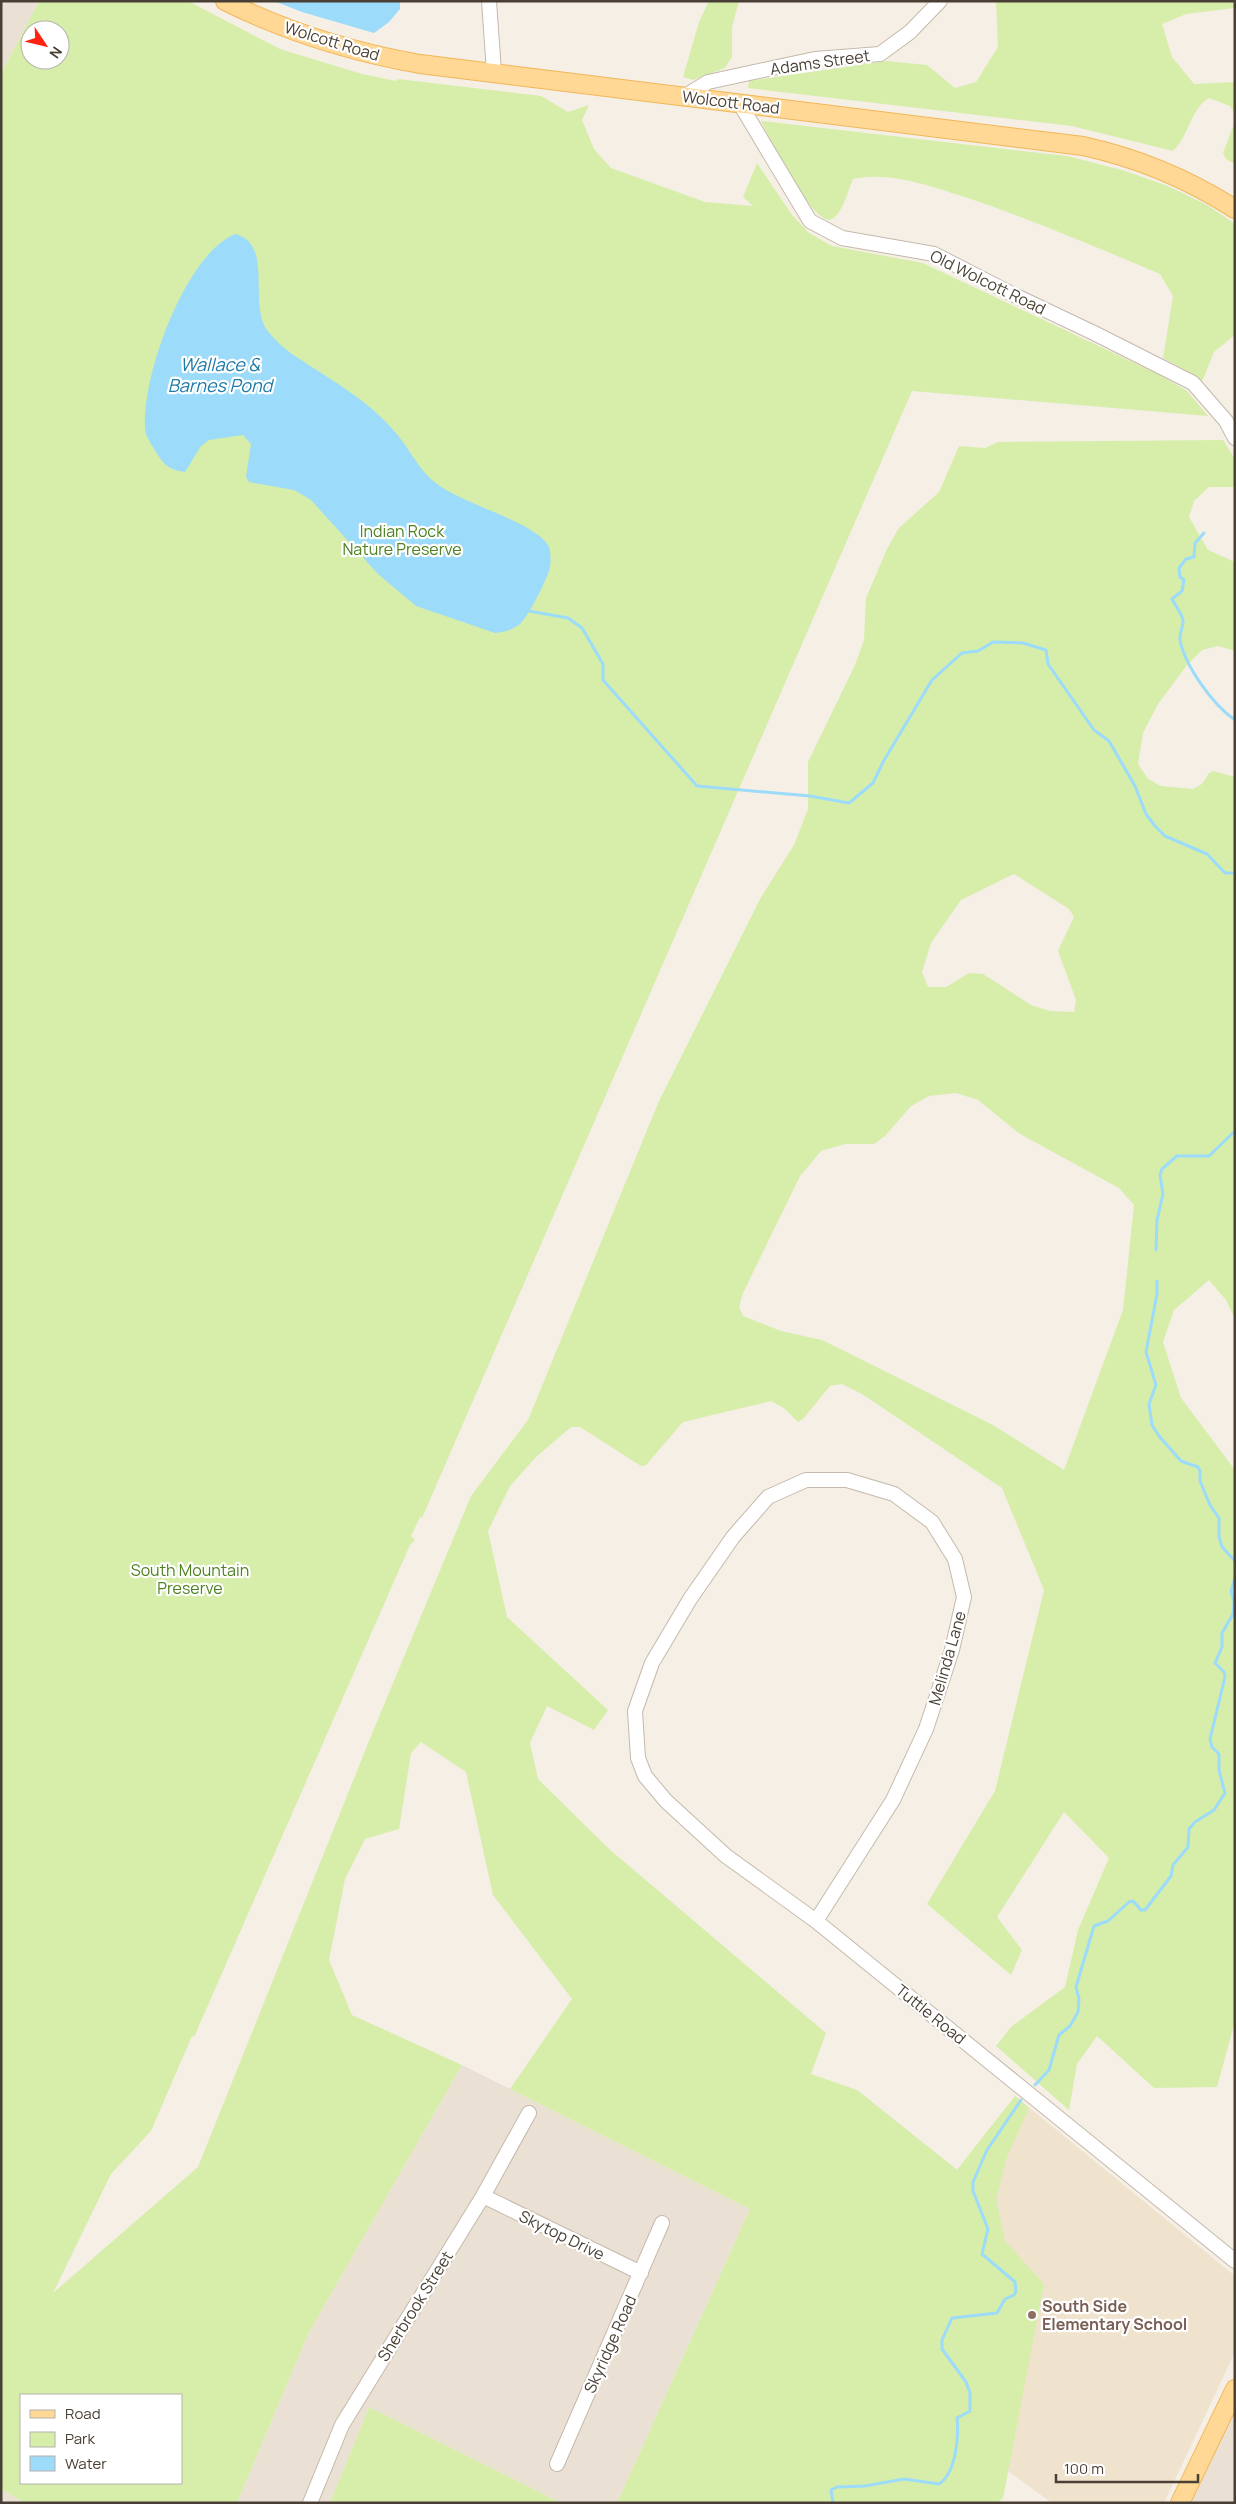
<svg xmlns="http://www.w3.org/2000/svg" width="1236" height="2504" viewBox="0 0 1236 2504" font-family="Manrope,sans-serif">
	<style>
		.residential { fill: #eae1d4 }
		.education { fill: #f0e3ce }
		.green { fill: #d6eeaa; fill-rule: evenodd }
		.water { fill: #9cdbf9 }
		.lines { fill: none; stroke-linecap: round; stroke-linejoin: round }
		.stream { stroke: #9cdbf9; stroke-width: 3 }
		.minor-casing { stroke: #c5b9ab; stroke-width: 16 }
		.major-casing { stroke: #f2b658; stroke-width: 20 }
		.minor { stroke: #fff; stroke-width: 14 }
		.major { stroke: #ffd895; stroke-width: 18 }
		.education-dot { fill: #8d6e63; stroke: #fff; stroke-width: 2 }
		.labels { text-anchor: middle; dominant-baseline: central; stroke-width: 4.5; stroke-linejoin: round; paint-order: stroke }
		.street-label { font-size: 16px; fill: #493f34; stroke: #fff }
		.park-label { font-size: 16px; fill: #4e8220; stroke: #fff }
		.education-label { font-size: 16px; font-weight: bold; fill: #785e54; stroke: #fff; text-anchor: start }
		.water-label { font-size: 18px; font-style: italic; fill: #1e7aa7; stroke: #fff }
	</style>
	<rect width="100%" height="100%" fill="#f5efe6"/>
	<path class="residential" d="M1 1H39L1 74Z
		M462 2065 750 2209 617 2503H561L369 2407 330 2503H237L308 2334Z
		M1235 2407V2503H1189Z
		M1 2489 25 2503H1Z"/>
	<path class="education" d="M857 2090 957 2170 1015 2096 1235 2276V2352L1164 2503H1052L990 2458 754 2256Z"/>
	<path class="green" d="M39 1H188L280 49 362 74 396 81 398 79 541 96 568 112 589 105 582 120 594 149 611 168 705 202 753 206 743 197 757 163 792 215 809 233 832 246 923 263 1160 375 1187 391 1208 416 912 391 422 1518 420 1517 411 1536 415 1540 410 1545 194 2037 192 2036 151 2131 111 2174 53 2293 198 2167 371 1736 471 1496 528 1420 659 1101 760 899 794 845 808 809V762L855 665 864 640 866 598 887 549 899 528 939 492 959 446 985 448 998 442 1223 440 1235 459V487H1209L1194 501 1189 517 1208 550 1235 562V651L1218 646 1202 650 1187 665 1158 704 1143 733 1138 764 1148 779 1161 786 1193 789 1202 784 1209 773 1214 771 1235 777V1319L1226 1300 1209 1280 1174 1310 1163 1342 1181 1398 1235 1470V2021L1217 2087 1154 2088 1097 2036 1077 2064 1069 2110 996 2046 1011 2027 1065 1987 1078 1930 1109 1858 1064 1812 997 1917 1022 1950 1011 1975 927 1904 995 1791 1044 1590 1002 1488 862 1394 842 1384 830 1386 803 1419 798 1422 784 1408 771 1401 683 1422 646 1465 641 1466 580 1427H571L536 1457 510 1486 488 1531 507 1617 608 1710 594 1730 547 1706 530 1743 538 1779 608 1848 826 2033 811 2074 857 2090 957 2170 1015 2096 1029 2108 1007 2157 996 2199 1005 2241 1044 2284 1003 2498 997 2503H617L750 2209 510 2089 572 1999 493 1895 466 1772 421 1742 411 1753 399 1829 365 1839 345 1879 329 1960 352 2015 462 2065 308 2334 237 2503H25L1 2489V74ZM30 30H60V60H30ZM1014 874 1069 909 1074 917 1058 951 1076 1000 1074 1012 1050 1011 1031 1005 983 974 969 973 946 987H928L922 972 931 943 961 900ZM956 1093 978 1100 1020 1134 1119 1188 1134 1205 1123 1310 1064 1470 993 1425 822 1340 781 1331 743 1316 739 1307 743 1293 800 1176 821 1151 845 1144H874L885 1136 911 1106 929 1096ZM21 2395H181V2483H21Z
		M709 1H739L732 27V57L725 68 693 80 683 77 699 22Z
		M996 1H1235V8L1186 14 1162 24 1172 57 1194 84 1235 82V115L1230 106 1209 98C1191 108 1189 136 1173 151L1072 126 748 88 749 81 887 61 927 65 955 88 976 82 998 47Z
		M761 121 1067 156 1122 170 1168 186 1209 206 1235 224V335L1214 352 1202 382 1187 371 1163 358 1173 296 1160 274C1096 247 1033 220 968 198 932 187 891 171 853 179 848 190 843 213 832 219 814 229 768 136 761 121Z
		M1235 121V164L1227 160 1223 153Z
		M369 2407 561 2503H330Z"/>
	<path class="water" d="M274 1H400V9L389 22 374 33 302 12Z
		M235 234C274 243 248 303 267 330 275 341 287 351 298 358 331 380 368 400 394 431 409 447 418 470 437 484 463 504 534 522 548 545 551 550 551 562 550 567 548 578 528 617 520 624 512 630 505 632 495 633L416 606 378 574 311 500 294 490 249 482 246 477 251 444 243 435 209 440 201 446 185 472C169 470 164 465 156 452 152 445 145 436 145 428 142 375 185 255 235 234Z"/>
	<g class="lines">
		<path class="stream" d="M1204 533 1195 543 1194 557 1186 559 1179 568 1180 577 1184 580 1182 591 1172 599C1175 605 1182 614 1183 620 1184 626 1179 633 1180 640 1185 666 1213 705 1235 720
			M529 611 568 618 582 628 603 664V680L697 786 810 796 849 803 873 783 883 762 932 680 962 653 978 651 993 642 1023 643 1046 650 1048 664 1094 730 1109 741 1135 786 1146 814 1155 826 1165 836 1207 854 1225 873H1235
			M1156 1250 1157 1220 1163 1194 1160 1175 1162 1169 1177 1156H1209L1235 1131
			M1157 1281V1294L1146 1352 1156 1385 1149 1404 1152 1425 1159 1436 1181 1461 1198 1467 1200 1471V1481L1210 1505 1219 1518V1537L1222 1547 1235 1561
			M1035 2085 1049 2070 1059 2035 1070 2026 1078 2012 1079 1999 1076 1987 1094 1926 1108 1921 1129 1902 1133 1901 1141 1910H1145L1171 1876 1173 1865 1188 1847 1189 1829 1195 1822 1214 1810 1225 1793 1219 1770V1754L1212 1747 1210 1739 1225 1677 1224 1672 1215 1663 1222 1647V1633L1233 1614 1234 1601 1231 1592 1235 1577
			M833 2503 831 2490 837 2487 865 2486 904 2479 939 2484C956 2473 959 2437 957 2418L970 2411V2393L966 2382 942 2349V2340L952 2318 997 2313 1005 2299 1014 2295 1016 2291 1015 2282 982 2254 988 2229 973 2191V2182L987 2150 1021 2100"/>
		<g class="minor-casing">
			<path id="minor" d="M489 1 494 72
				M685 96 708 82 782 66 815 59 880 54 910 32 940 1
				M740 104 810 221 842 238 934 254 1012 294 1094 333 1193 383 1226 421 1235 438
				M816 1921 893 1800 926 1729 952 1650 964 1597 955 1559 932 1522 894 1494 847 1480H806L768 1497 733 1537 690 1599 652 1663 635 1711 638 1758 645 1776 666 1801 726 1856 816 1921 1235 2261
				M483 2196 641 2273
				M557 2464 662 2223
				M310 2503 342 2425 483 2196 529 2113"/>
		</g>
		<g class="major-casing">
			<path id="major" d="M225 1C287 32 352 52 420 64L1083 146C1138 158 1188 179 1235 209
				M1180 2503 1235 2389"/>
		</g>
		<use href="#minor" class="minor"/>
		<use href="#major" class="major"/>
	</g>
	<circle class="education-dot" cx="1032" cy="2315" r="5"/>
	<g class="labels">
		<g class="street-label">
			<text transform="translate(332 41) rotate(17)">Wolcott Road</text>
			<text transform="translate(820 62) rotate(-8)">Adams Street</text>
			<text transform="translate(731 102) rotate(7)">Wolcott Road</text>
			<text transform="translate(988 282) rotate(26)">Old Wolcott Road</text>
			<text transform="translate(947 1658) rotate(-74)">Melinda Lane</text>
			<text transform="translate(931 2014) rotate(39)">Tuttle Road</text>
			<text transform="translate(562 2235) rotate(26)">Skytop Drive</text>
			<text transform="translate(415 2306) rotate(-58)">Sherbrook Street</text>
			<text transform="translate(610 2344) rotate(-66)">Skyridge Road</text>
		</g>
		<g class="park-label">
			<text x="402" y="531">Indian Rock<tspan x="402" dy="18">Nature Preserve</tspan></text>
			<text x="190" y="1570">South Mountain<tspan x="190" dy="18">Preserve</tspan></text>
		</g>
		<g class="education-label">
			<text x="1042" y="2306">South Side<tspan x="1042" dy="18">Elementary School</tspan></text>
		</g>
		<g class="water-label">
			<text x="220" y="364">Wallace &amp;<tspan x="220" dy="21">Barnes Pond</tspan></text>
		</g>
	</g>
	<rect width="1236" height="2504" fill="none" stroke="#493f34" stroke-width="5"/>
	<rect x="20" y="2394" width="162" height="90" fill="#ffffff" stroke="#b6b2ae"/>
	<rect x="30" y="2410" width="25" height="8" fill="#ffd895" stroke="#b6b2ae"/>
	<text x="65" y="2419" font-size="15" fill="#493f34">Road</text>
	<rect x="30" y="2432" width="25" height="15" fill="#d6eeaa" stroke="#b6b2ae"/>
	<text x="65" y="2444" font-size="15" fill="#493f34">Park</text>
	<rect x="30" y="2456" width="25" height="15" fill="#9cdbf9" stroke="#b6b2ae"/>
	<text x="65" y="2469" font-size="15" fill="#493f34">Water</text>
	<g transform="translate(45 45) rotate(125)"><circle r="24" fill="#ffffff" stroke="#b6b2ae"/>
	<path d="M0-4L9 19L0 12L-9 19Z" fill="#ff2213"/>
	<text y="-8" font-size="14" font-weight="bold" text-anchor="middle" fill="#493f34">N</text>
	</g>
	<path d="M1056 2474v8h142v-8" fill="none" stroke="#493f34" stroke-width="2.5"/>
	<text x="1064" y="2474" font-size="15" fill="#493f34" stroke="#ffffff" stroke-width="4" paint-order="stroke">100 m</text>
</svg>
